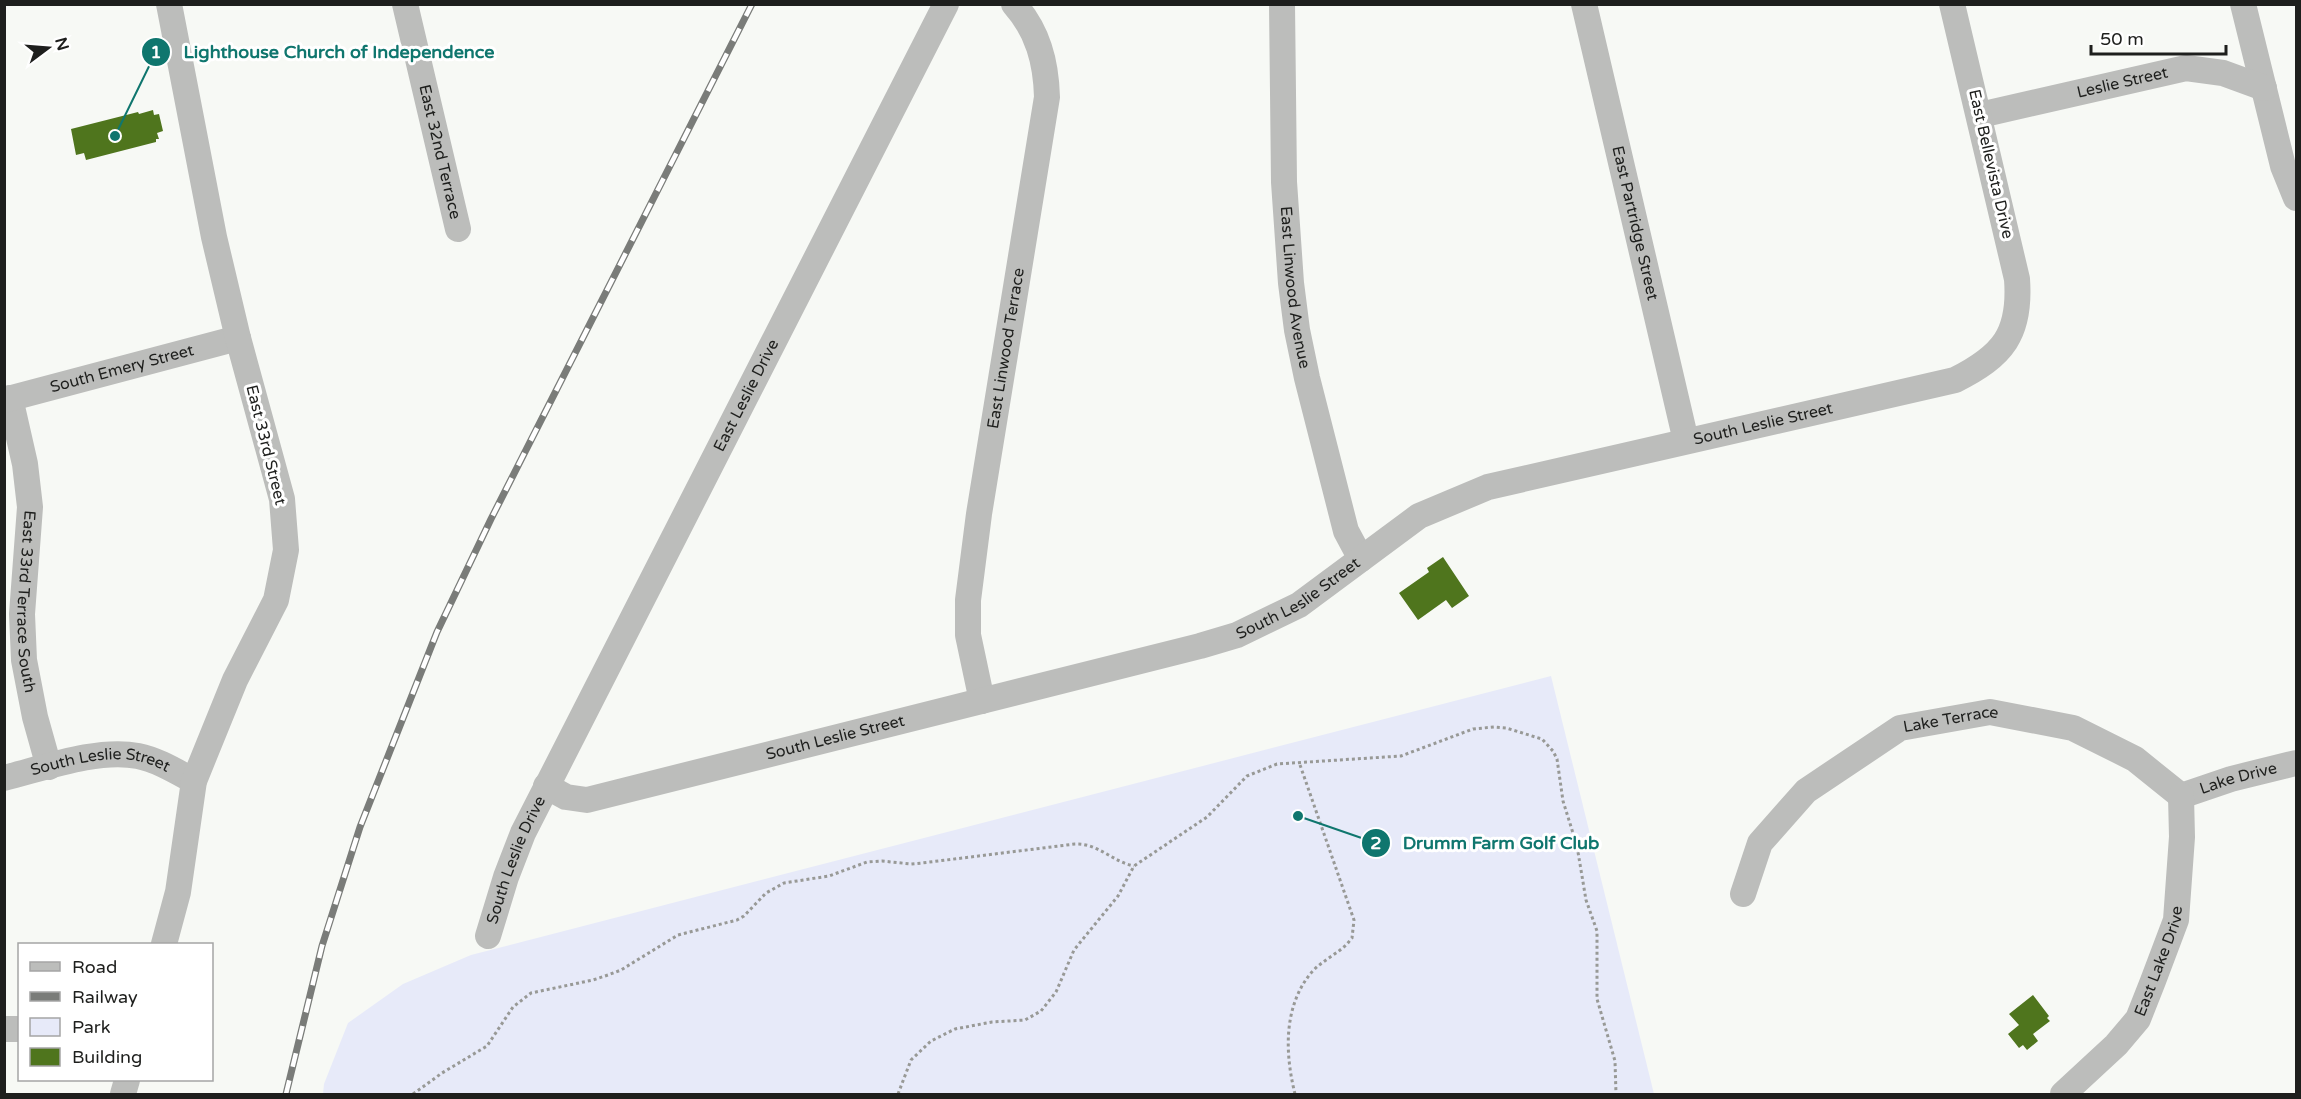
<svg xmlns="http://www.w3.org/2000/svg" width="2301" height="1099" viewBox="0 0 2301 1099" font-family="'Varela Round',sans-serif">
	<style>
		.green { fill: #e7eaf9 }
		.building { fill: #4f751d }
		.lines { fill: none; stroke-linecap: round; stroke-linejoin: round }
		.path { stroke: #989996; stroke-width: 3; stroke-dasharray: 3 3; stroke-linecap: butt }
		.minor { stroke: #bcbdbb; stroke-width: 26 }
		.rail-casing { stroke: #7a7c79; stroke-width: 7 }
		.rail { stroke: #fff; stroke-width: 4.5; stroke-dasharray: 14; stroke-linecap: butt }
		.labels { text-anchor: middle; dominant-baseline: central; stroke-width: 6; stroke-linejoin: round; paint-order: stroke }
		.street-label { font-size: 16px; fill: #1e1f1d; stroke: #fff }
		.leader { fill: none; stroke: #0f766e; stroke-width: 2 }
		.callout-dot { fill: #0f766e; stroke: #fff; stroke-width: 2 }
		.mark-label { font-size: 18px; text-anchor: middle; font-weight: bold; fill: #fff }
		.callout-label { font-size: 18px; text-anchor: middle; font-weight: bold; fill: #0f766e; stroke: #fff; stroke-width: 6; stroke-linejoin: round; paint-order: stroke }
	</style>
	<rect width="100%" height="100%" fill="#f7f9f5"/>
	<path class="green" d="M1551 676 1654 1094H323L324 1084 348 1023 403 984 471 955Z"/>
	<path class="building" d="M153 110 154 115 159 114 163 131 157 133 159 139H156V142L86 160 84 153 76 155 71 129 138 112 139 114Z
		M1443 557 1469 596 1452 608 1446 600 1418 620 1399 593 1429 572 1427 568Z
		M2033 995 2049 1016 2047 1018 2050 1021 2033 1034 2038 1041 2027 1050 2023 1045 2019 1048 2008 1034 2019 1025 2009 1014Z"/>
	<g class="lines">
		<path class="path" d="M413 1094 442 1073 487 1046 513 1007 531 993 593 980 608 975 621 970 678 935 737 920 744 916 766 893 784 883 829 876 867 862 882 861 911 864 922 863 1075 844C1098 843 1113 862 1134 866
			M898 1094 911 1060 931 1041 955 1029 992 1022 1025 1020 1041 1011 1056 992 1074 950 1118 896 1134 866 1207 817 1247 776 1277 764 1401 756 1473 729 1494 727 1506 728 1542 739 1553 751 1557 759 1563 801 1577 846 1586 900 1597 931V999L1615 1061 1616 1094
			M1295 1094C1285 1054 1283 1007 1311 973 1321 961 1336 955 1347 944L1352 938 1354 920 1299 762"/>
		<g class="minor">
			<path id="s1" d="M405 4 458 229"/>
			<path id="s2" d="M1282 4 1284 182 1291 283 1297 330 1307 378 1346 531 1361 559"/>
			<path id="s3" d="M1584 4 1686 441"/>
			<path d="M2243 4 2283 166 2296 198"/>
			<path id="s4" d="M1980 115 2186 68 2223 73 2264 88"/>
			<path id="s5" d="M10 398 25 464 30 507 22 614 24 660 35 717 49 767"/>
			<path id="s6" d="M4 400 238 338"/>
			<path id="s7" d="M982 701 968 635V600L979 514 1047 97C1046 62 1038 31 1014 4"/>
			<path id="s8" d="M4 778C44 768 98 748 138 756 158 760 177 772 194 781"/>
			<path id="s9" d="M546 786 566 797 587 800 1200 646 1237 635 1299 605 1419 516 1488 487 1955 380C2003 356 2021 334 2017 279L1952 4"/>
			<path id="s10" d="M2181 796 2231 779 2296 763"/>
			<path id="s11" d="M1743 894 1760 843 1806 791 1900 728 1990 712 2073 728 2135 759 2181 796"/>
			<path id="s12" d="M488 936 506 877 523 833 946 4"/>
			<path d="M164 944 178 892 194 781 235 680 276 600 286 550 282 499 238 338 214 237 169 4"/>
			<path d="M4 1029H20"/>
			<path d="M123 1094 127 1080"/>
			<path id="s13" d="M2063 1094 2116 1045 2138 1019 2153 981 2176 920 2182 837 2181 796"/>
		</g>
		<g class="rail-casing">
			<path id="rail" d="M286 1094 322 946 360 827 437 632 491 519 752 4"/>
		</g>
		<use href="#rail" class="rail"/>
	</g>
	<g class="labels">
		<g class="street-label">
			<text stroke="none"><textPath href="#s4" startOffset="146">Leslie Street</textPath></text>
			<text stroke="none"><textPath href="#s1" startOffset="152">East 32nd Terrace</textPath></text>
			<text transform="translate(1991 164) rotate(77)">East Bellevista Drive</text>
			<text stroke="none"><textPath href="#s3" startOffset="225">East Partridge Street</textPath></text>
			<text stroke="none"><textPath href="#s2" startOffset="284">East Linwood Avenue</textPath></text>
			<text stroke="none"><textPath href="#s7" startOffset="357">East Linwood Terrace</textPath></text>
			<text stroke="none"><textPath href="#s6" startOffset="122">South Emery Street</textPath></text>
			<text stroke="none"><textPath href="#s12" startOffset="600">East Leslie Drive</textPath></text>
			<text stroke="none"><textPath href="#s9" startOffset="1290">South Leslie Street</textPath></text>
			<text transform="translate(266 445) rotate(76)">East 33rd Street</text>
			<text stroke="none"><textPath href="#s9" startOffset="786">South Leslie Street</textPath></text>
			<text stroke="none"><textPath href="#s5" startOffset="206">East 33rd Terrace South</textPath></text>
			<text stroke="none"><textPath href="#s11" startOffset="288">Lake Terrace</textPath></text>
			<text stroke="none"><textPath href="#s9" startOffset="300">South Leslie Street</textPath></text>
			<text stroke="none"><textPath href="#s8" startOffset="99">South Leslie Street</textPath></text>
			<text stroke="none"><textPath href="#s10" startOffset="60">Lake Drive</textPath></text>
			<text stroke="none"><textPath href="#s12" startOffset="81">South Leslie Drive</textPath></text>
			<text stroke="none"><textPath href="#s13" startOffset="168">East Lake Drive</textPath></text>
		</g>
	</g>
	<path class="leader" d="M115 136L156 52M1298 816L1376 843"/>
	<g class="callout-dot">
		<circle cx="115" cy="136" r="6"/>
		<circle cx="1298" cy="816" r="6"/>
		<circle cx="156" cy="52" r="15"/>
		<circle cx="1376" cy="843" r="15"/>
	</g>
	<g class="mark-label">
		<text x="156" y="58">1</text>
		<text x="1376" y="849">2</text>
	</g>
	<g class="callout-label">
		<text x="339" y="58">Lighthouse Church of Independence</text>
		<text x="1501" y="849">Drumm Farm Golf Club</text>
	</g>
	<rect width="2301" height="1099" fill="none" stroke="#1e1f1d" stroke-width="12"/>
	<rect x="18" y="943" width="195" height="138" fill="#ffffff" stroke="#a5a5a5" stroke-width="1.5"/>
	<rect x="30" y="962" width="30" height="9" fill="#bcbdbb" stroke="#a5a5a5" stroke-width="1.5"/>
	<text x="72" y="973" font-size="18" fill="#1e1f1d">Road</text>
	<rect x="30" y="992" width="30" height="9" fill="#7a7c79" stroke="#a5a5a5" stroke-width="1.5"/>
	<text x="72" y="1003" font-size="18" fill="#1e1f1d">Railway</text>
	<rect x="30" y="1018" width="30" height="18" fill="#e7eaf9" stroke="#a5a5a5" stroke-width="1.5"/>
	<text x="72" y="1033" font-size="18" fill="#1e1f1d">Park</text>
	<rect x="30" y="1048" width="30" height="18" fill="#4f751d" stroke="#a5a5a5" stroke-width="1.5"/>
	<text x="72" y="1063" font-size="18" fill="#1e1f1d">Building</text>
	<g transform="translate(48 48) rotate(74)" stroke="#ffffff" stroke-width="4.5" paint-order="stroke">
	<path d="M0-4.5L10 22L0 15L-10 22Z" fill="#1e1f1d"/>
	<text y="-9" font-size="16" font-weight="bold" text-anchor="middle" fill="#1e1f1d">N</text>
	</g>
	<path d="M2091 45v9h135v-9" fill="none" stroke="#1e1f1d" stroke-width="3"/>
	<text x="2100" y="45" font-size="18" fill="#1e1f1d" stroke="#ffffff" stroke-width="4.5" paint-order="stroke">50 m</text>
</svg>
